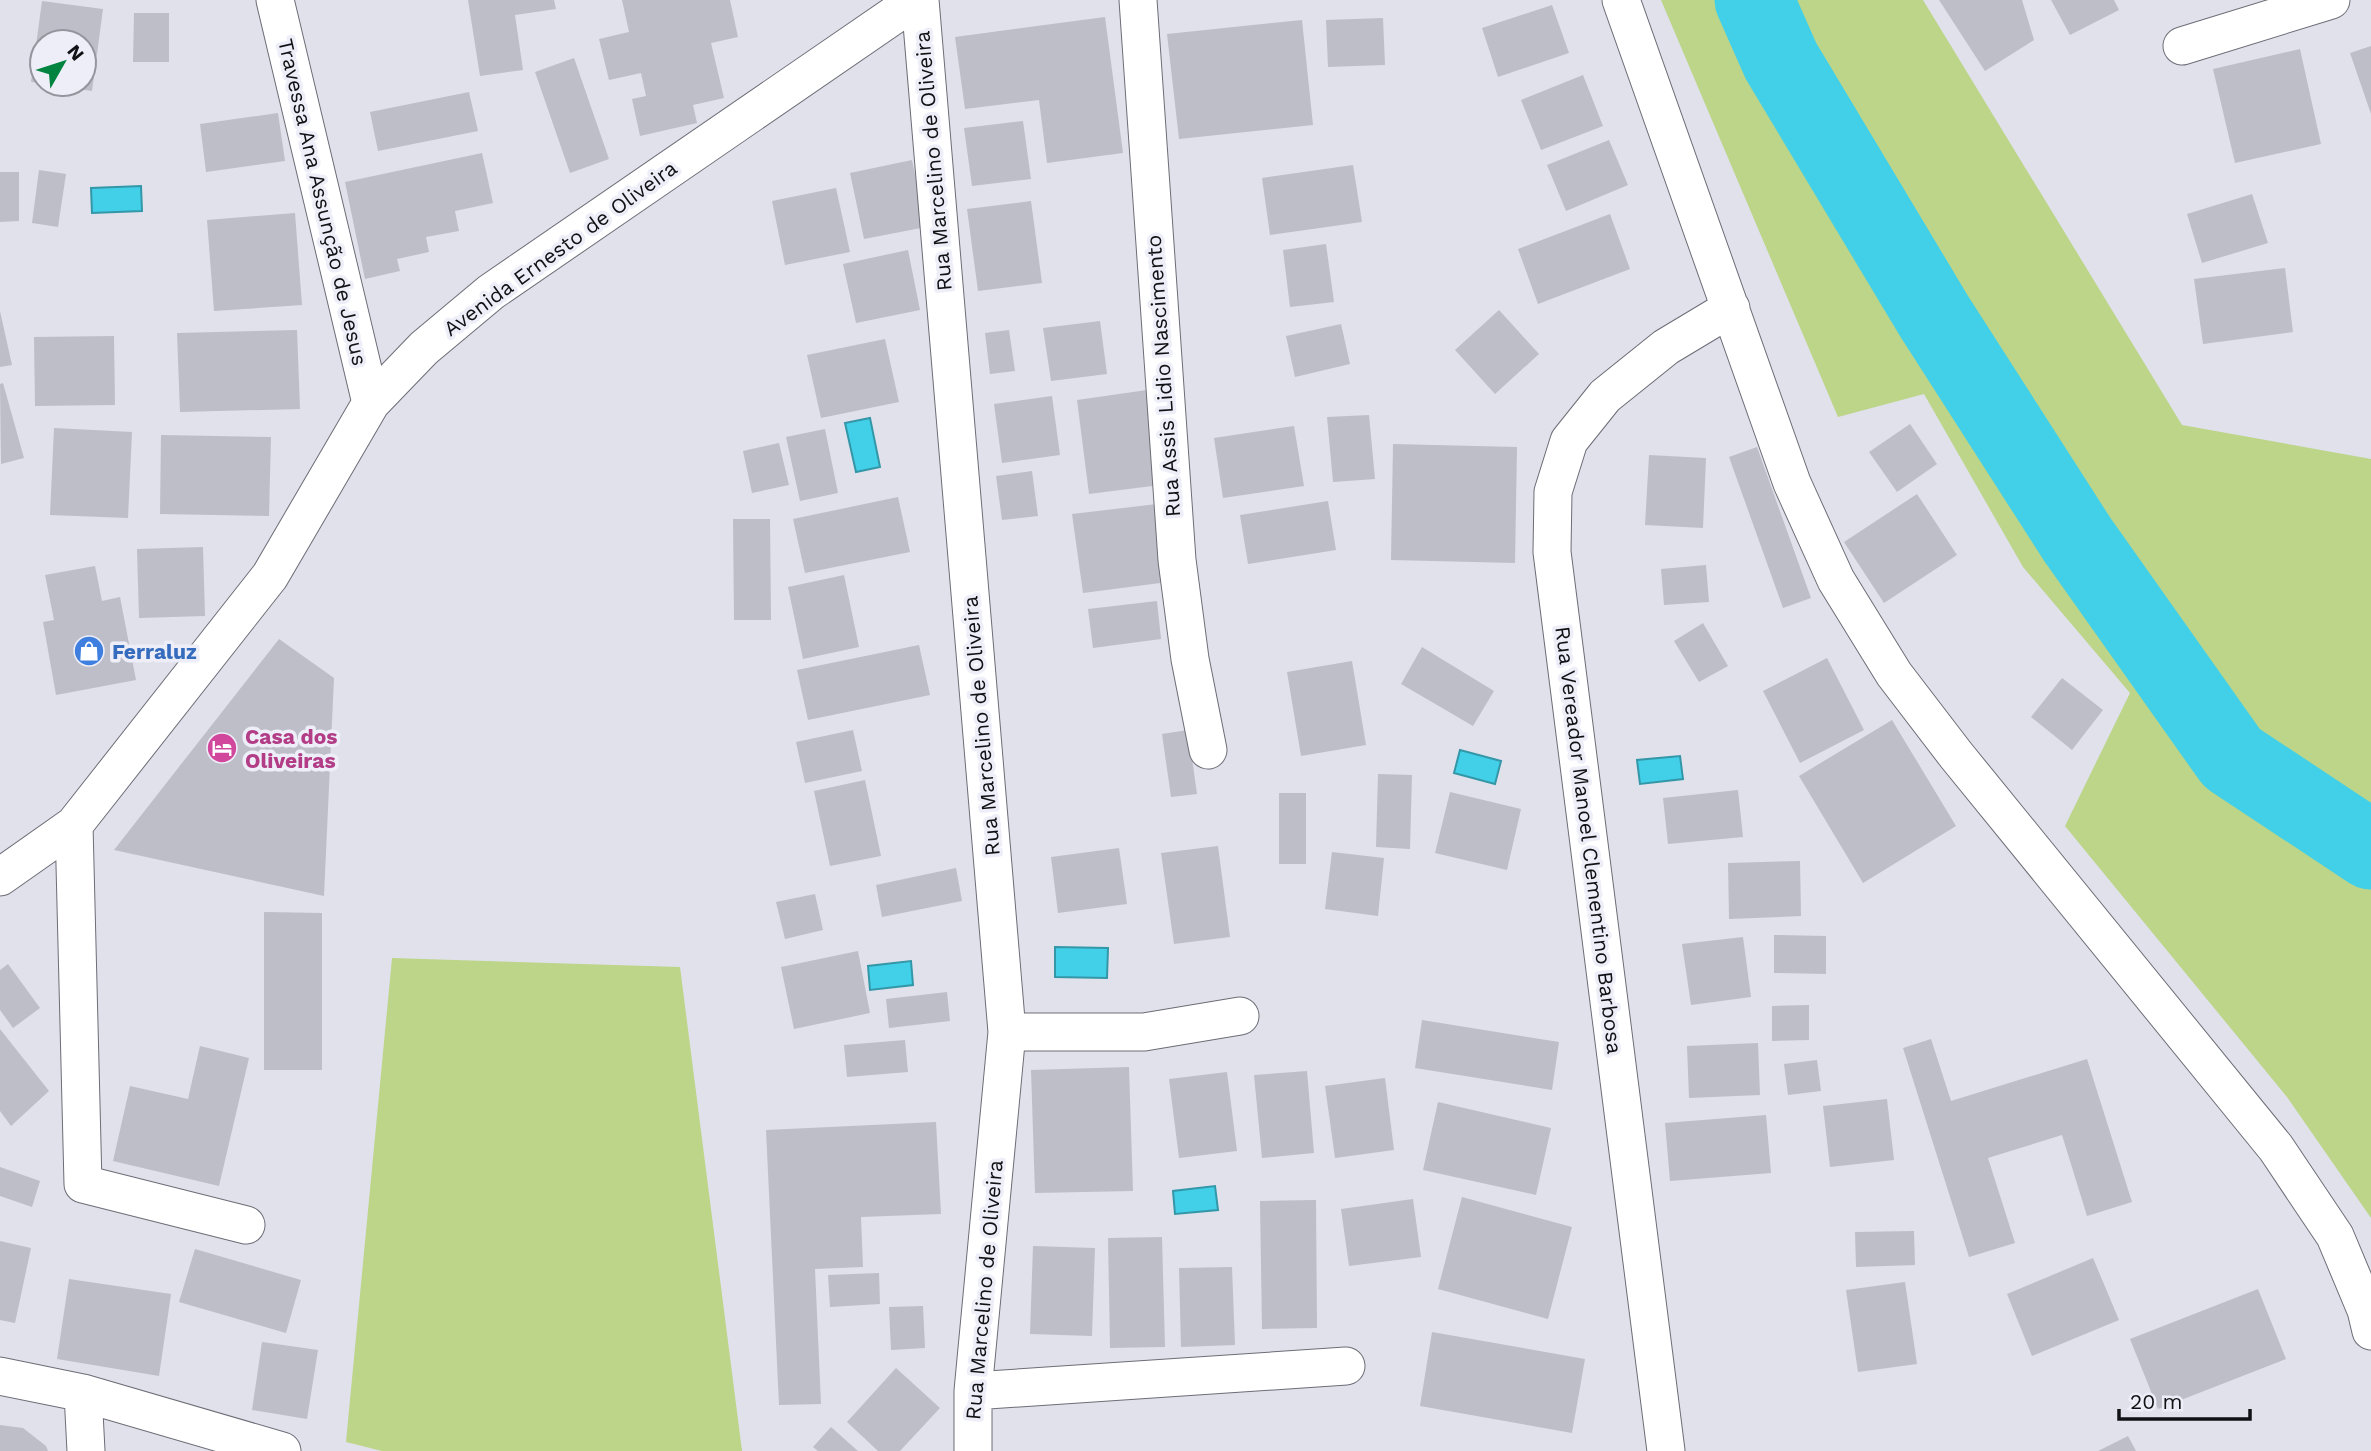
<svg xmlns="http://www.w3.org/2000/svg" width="2371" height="1451" viewBox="0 0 2371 1451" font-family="'Work Sans',sans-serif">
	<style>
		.green { fill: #bcd588 }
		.water { fill: #42d0e8; stroke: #3397a8; stroke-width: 2 }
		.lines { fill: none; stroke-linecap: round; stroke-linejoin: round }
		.river { stroke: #42d0e8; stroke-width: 79 }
		.building { fill: #bdbec8 }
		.minor-casing { stroke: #6c6d76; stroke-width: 39 }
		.minor { stroke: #fff; stroke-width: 37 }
		.labels { text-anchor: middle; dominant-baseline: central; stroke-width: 7; stroke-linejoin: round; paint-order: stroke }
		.street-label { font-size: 21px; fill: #101114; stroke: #edeef8 }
		.shop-label { font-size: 21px; font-weight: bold; fill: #366cbe; stroke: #edeef8; text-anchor: start }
		.hotel-label { font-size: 21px; font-weight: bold; fill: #b23c85; stroke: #edeef8; text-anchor: start }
	</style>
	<rect width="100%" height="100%" fill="#e0e1eb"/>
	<path class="green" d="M1661 0H1923L2182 425 2371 459V1218L2287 1097 2065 826 2130 693 2023 567 1924 394 1838 417Z
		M392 958 680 967 742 1451H382L346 1442Z"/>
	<path class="water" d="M141 186 142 211 92 213 91 188Z
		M870 418 880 467 856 472 845 423Z
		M1460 750 1501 761 1495 784 1454 773Z
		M1680 756 1683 779 1640 784 1637 760Z
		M1055 947 1108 948 1107 978 1055 977Z
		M911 961 913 985 870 990 868 966Z
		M1215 1186 1218 1210 1175 1214 1173 1191Z"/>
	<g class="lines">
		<path class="river" d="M1754 0 1781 61 1934 316 2077 539 2232 758 2371 850"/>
	</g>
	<path class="building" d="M468 0H554L556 9 515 15 523 70 480 76Z
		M622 0H730L738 37 711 43 724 98 693 105 697 123 640 136 632 99 646 96 641 73 609 80 599 39 629 32Z
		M1939 0H2022L2034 40 1985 71Z
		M2051 0H2114L2119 10 2070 35Z
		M42 1 103 9 92 91 57 86 84 84V42H42V83L31 82Z
		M1552 5 1569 53 1498 77 1482 28Z
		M134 13H169V62H133Z
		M1105 17 1123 153 1047 163 1039 100 965 109 955 37Z
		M1383 18 1385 65 1328 67 1326 20Z
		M1302 20 1313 125 1179 139 1167 34Z
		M2371 46V114L2350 53Z
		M2300 49 2321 144 2235 163 2213 69Z
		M574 58 609 159 570 173 535 72Z
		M1583 75 1603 126 1541 150 1521 100Z
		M469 92 478 131 378 151 370 112Z
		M278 113 285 161 206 172 200 124Z
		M1023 121 1031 179 972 186 964 128Z
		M1609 140 1628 185 1566 211 1547 165Z
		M482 153 493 203 455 211 459 231 426 237 429 252 397 259 400 271 365 279 345 182Z
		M912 160 926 227 864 239 850 173Z
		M1353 165 1362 222 1270 235 1262 178Z
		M39 170 66 174 58 227 32 223Z
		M0 172H19V221L0 222Z
		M836 188 850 252 785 265 772 201Z
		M2252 194 2268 243 2202 263 2187 214Z
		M1031 201 1042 283 978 291 967 209Z
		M295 213 302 305 214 311 207 220Z
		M1610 214 1630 269 1538 304 1518 249Z
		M1326 244 1334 302 1290 307 1283 250Z
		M908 250 920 310 856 323 843 264Z
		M2285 268 2293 332 2203 344 2194 279Z
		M1499 310 1539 354 1495 394 1455 350Z
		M0 311 12 365 0 367Z
		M1100 321 1107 374 1051 381 1043 328Z
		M1341 324 1350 364 1295 377 1286 336Z
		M297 330 300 409 180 412 177 333Z
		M1009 330 1015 371 990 374 985 333Z
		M114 336 115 405 35 406 34 337Z
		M885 339 899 402 821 418 807 355Z
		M3 383 24 458 1 464 0 384Z
		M1147 390 1160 485 1089 494 1077 400Z
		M1052 396 1060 455 1002 463 994 404Z
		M1369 415 1375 479 1333 482 1327 417Z
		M1910 424 1937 464 1897 492 1869 452Z
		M1294 426 1304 486 1223 498 1214 438Z
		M54 428 132 432 128 518 50 515Z
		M825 429 838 493 800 501 786 437Z
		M161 435 271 437 269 516 160 514Z
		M779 443 789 485 752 493 743 451Z
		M1393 444 1517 447 1515 563 1391 560Z
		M1757 447 1811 598 1783 608 1729 457Z
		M1649 455 1706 458 1703 528 1645 525Z
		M1032 471 1038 516 1002 520 996 476Z
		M1917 494 1957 555 1884 603 1844 542Z
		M898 497 910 552 805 573 793 519Z
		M1328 501 1336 550 1248 564 1240 515Z
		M1157 504 1168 582 1083 593 1072 514Z
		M733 519H770L771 620H734Z
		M203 547 205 616 139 618 137 549Z
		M1706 565 1709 602 1664 605 1661 569Z
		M95 566 102 601 120 597 136 680 56 695 43 622 54 620 45 575Z
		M844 575 859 647 803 659 788 587Z
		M1157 601 1161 639 1093 648 1088 609Z
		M1703 623 1728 666 1699 682 1674 641Z
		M279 639 334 678 324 896 114 850Z
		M919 645 930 695 808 720 797 670Z
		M1422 647 1494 691 1473 726 1401 684Z
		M1827 658 1864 730 1800 763 1763 691Z
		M1352 661 1366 745 1301 756 1287 672Z
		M2062 678 2103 710 2072 750 2031 717Z
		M1892 720 1956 826 1863 883 1799 776Z
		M853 730 862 771 805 783 796 742Z
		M1188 730 1197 794 1171 797 1162 734Z
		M1378 774 1412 775 1410 849 1376 847Z
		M865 780 881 856 830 866 814 791Z
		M1738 790 1743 837 1668 844 1663 798Z
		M1450 792 1521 809 1507 870 1435 853Z
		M1279 793H1306V864H1279Z
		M1218 846 1230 937 1174 944 1161 853Z
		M1119 848 1127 904 1058 913 1051 857Z
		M1332 852 1384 858 1378 916 1325 909Z
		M1800 861 1801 916 1729 919 1728 863Z
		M956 868 962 901 882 917 876 885Z
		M815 894 823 930 785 939 776 902Z
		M264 912 322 913V1070H264Z
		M1774 935 1826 936V974L1774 973Z
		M1743 937 1751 997 1691 1005 1682 944Z
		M858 951 870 1013 794 1029 781 967Z
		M8 964 40 1008 13 1028 0 1010V970Z
		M947 992 950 1021 889 1028 886 999Z
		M1809 1005V1040L1772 1041V1006Z
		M1422 1020 1559 1042 1552 1090 1415 1068Z
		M0 1029 49 1091 11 1126 0 1111Z
		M1931 1039 1951 1101 2087 1059 2132 1202 2087 1216 2062 1135 1988 1158 2015 1243 1969 1257 1903 1048Z
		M905 1040 908 1072 847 1077 844 1045Z
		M1758 1043 1760 1095 1689 1098 1687 1046Z
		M200 1046 249 1058 219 1186 113 1161 130 1086 188 1099Z
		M1817 1060 1821 1091 1788 1095 1784 1064Z
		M1129 1067 1133 1191 1035 1193 1031 1070Z
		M1307 1071 1314 1153 1262 1158 1254 1075Z
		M1227 1072 1237 1151 1179 1158 1169 1079Z
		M1385 1078 1394 1150 1335 1158 1325 1086Z
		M1887 1099 1894 1160 1830 1167 1823 1106Z
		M1438 1102 1551 1128 1536 1195 1423 1170Z
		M1766 1115 1771 1173 1670 1181 1665 1123Z
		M936 1122 941 1214 861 1217 863 1267 815 1269 821 1404 779 1405 766 1130Z
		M0 1167 40 1181 32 1207 0 1196Z
		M1462 1197 1572 1227 1548 1319 1438 1289Z
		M1413 1199 1421 1257 1349 1266 1341 1209Z
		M1316 1200 1317 1328 1262 1329 1260 1201Z
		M1914 1231 1915 1265 1856 1267 1855 1232Z
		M1162 1237 1165 1347 1110 1348 1108 1238Z
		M0 1241 31 1248 15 1323 0 1320Z
		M1033 1246 1095 1248 1092 1336 1030 1334Z
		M195 1249 301 1280 286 1333 179 1302Z
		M2093 1258 2119 1320 2032 1356 2007 1294Z
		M1232 1267 1235 1345 1181 1347 1179 1268Z
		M879 1273 880 1304 830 1307 828 1275Z
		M69 1279 171 1294 159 1376 57 1359Z
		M1905 1282 1917 1364 1858 1372 1846 1290Z
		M2258 1289 2286 1359 2158 1409 2130 1339Z
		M923 1306 925 1348 891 1350 889 1307Z
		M1432 1332 1585 1359 1572 1433 1420 1406Z
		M262 1342 318 1350 307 1419 252 1410Z
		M896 1368 940 1408 900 1451H878L847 1422Z
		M0 1425 23 1428 46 1446 48 1451H0Z
		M831 1427 858 1451H818L813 1447Z
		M2128 1436 2136 1451H2098Z"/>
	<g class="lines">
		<g class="minor-casing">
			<path id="minor" d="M275 0 371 403
				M920 0 1007 1032 973 1391V1451
				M1138 0 1177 560 1190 659 1208 750
				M1621 0 1792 483 1836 580 1894 674 1956 755 2276 1148 2335 1236 2366 1310 2371 1331
				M2182 46 2331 0
				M74 825 83 1184 246 1225
				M0 877 74 825 270 576 371 403 424 348 491 292 916 0
				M1007 1032H1144L1240 1016
				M0 1376 83 1393 282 1451
				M973 1391 1346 1366
				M83 1393 86 1451
				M1666 1451 1552 552 1553 492 1569 441 1605 396 1666 347 1731 308"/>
		</g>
		<use href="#minor" class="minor"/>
	</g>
	<defs>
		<g id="shop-disc" transform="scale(1.575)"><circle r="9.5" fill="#3f7fe0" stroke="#edeef8"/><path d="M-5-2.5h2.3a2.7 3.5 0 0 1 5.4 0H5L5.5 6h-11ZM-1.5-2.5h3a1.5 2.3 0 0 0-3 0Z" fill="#fff"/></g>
		<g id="hotel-disc" transform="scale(1.575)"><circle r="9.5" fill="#d1479c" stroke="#edeef8"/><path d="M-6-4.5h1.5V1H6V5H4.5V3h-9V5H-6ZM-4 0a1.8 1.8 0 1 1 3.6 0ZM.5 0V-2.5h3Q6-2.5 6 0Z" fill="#fff"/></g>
	</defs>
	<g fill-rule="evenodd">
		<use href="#shop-disc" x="89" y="651"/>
		<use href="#hotel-disc" x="222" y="748"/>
	</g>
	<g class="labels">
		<g class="street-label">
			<text transform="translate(933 161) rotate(-95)">Rua Marcelino de Oliveira</text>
			<text transform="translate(323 202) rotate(77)">Travessa Ana Assunção de Jesus</text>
			<text transform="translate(560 248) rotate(-36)">Avenida Ernesto de Oliveira</text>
			<text transform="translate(1163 376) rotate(-94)">Rua Assis Lidio Nascimento</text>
			<text transform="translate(981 726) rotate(-95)">Rua Marcelino de Oliveira</text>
			<text transform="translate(1589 840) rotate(83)">Rua Vereador Manoel Clementino Barbosa</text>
			<text transform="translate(984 1290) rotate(-85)">Rua Marcelino de Oliveira</text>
		</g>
		<g class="shop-label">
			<text x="112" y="651">Ferraluz</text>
		</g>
		<g class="hotel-label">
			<text x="245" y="736">Casa dos<tspan x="245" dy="24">Oliveiras</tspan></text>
		</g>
	</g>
	<g transform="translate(63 63) rotate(51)"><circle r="33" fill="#edeef8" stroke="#95969d" stroke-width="2"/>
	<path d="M0-5L12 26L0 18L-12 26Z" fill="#00843f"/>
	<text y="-10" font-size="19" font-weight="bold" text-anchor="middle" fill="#101114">N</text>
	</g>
	<path d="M2119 1409v10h131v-10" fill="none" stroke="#101114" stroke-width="3.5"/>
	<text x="2130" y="1409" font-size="21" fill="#101114" stroke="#edeef8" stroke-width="5" paint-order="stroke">20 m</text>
</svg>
